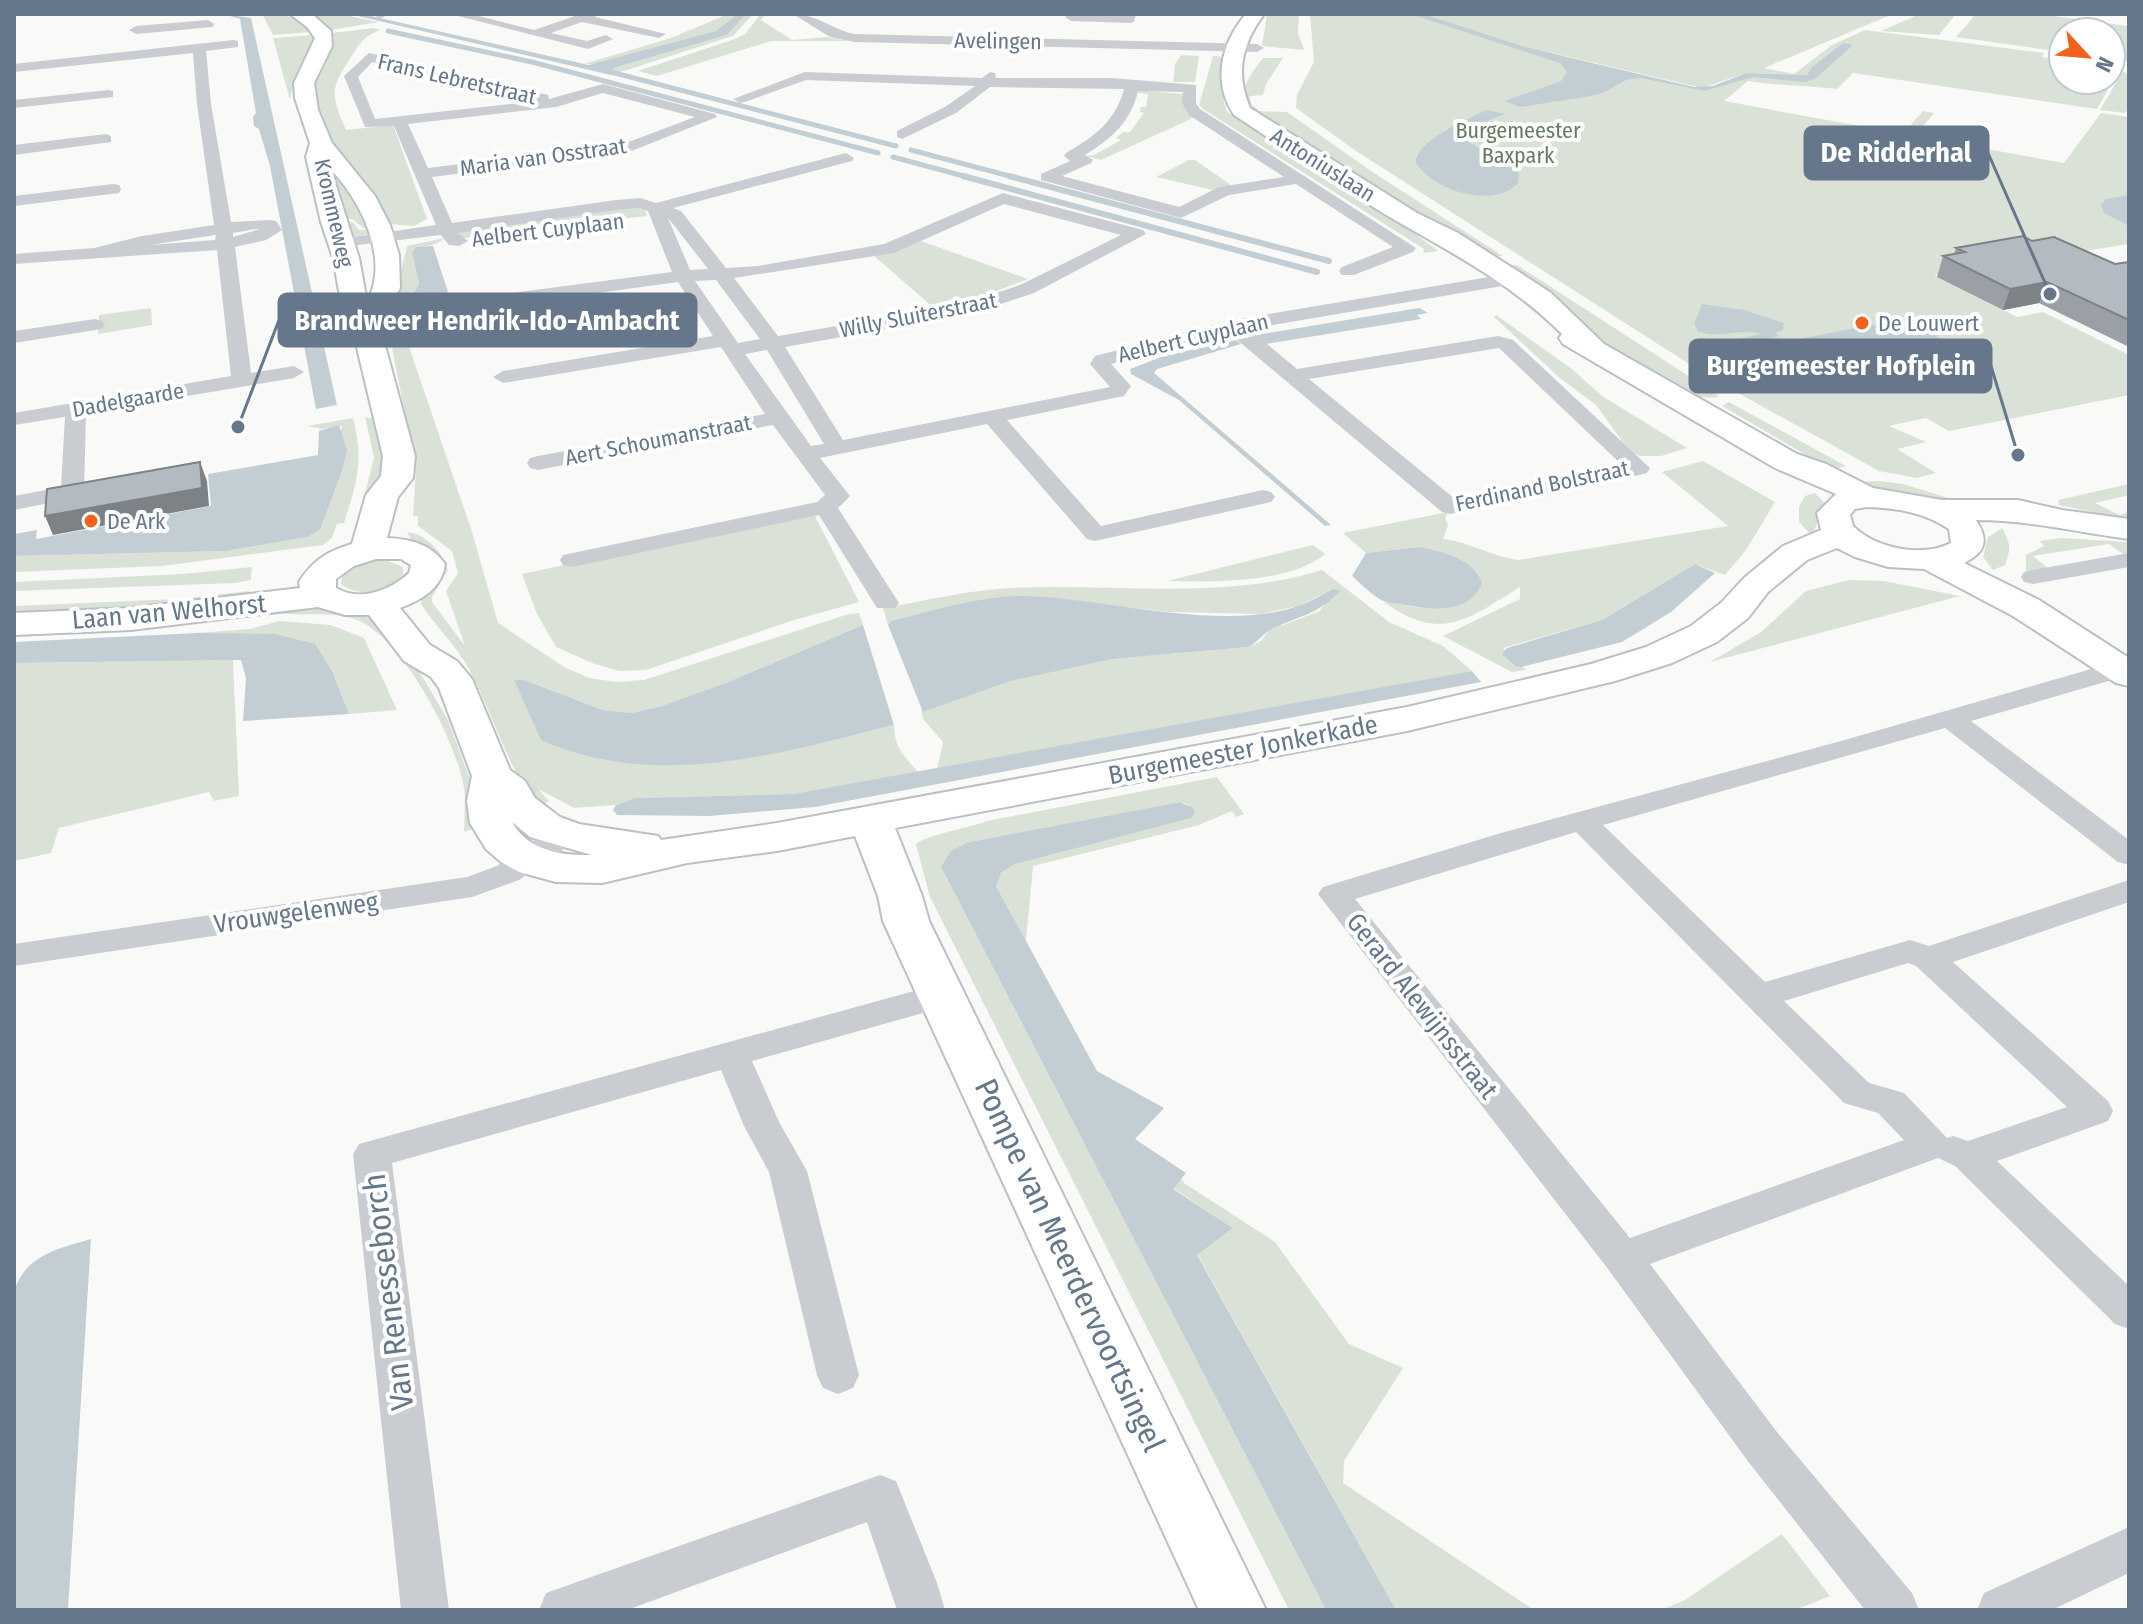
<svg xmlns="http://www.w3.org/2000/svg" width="2143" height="1624" viewBox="0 0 2143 1624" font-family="'Fira Sans Condensed',sans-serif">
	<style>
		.green { fill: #dae2d7; fill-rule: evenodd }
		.water { fill: #c3ced4 }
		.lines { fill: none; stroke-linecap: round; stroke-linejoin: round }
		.stream-far1 { stroke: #c3ced4; stroke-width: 5 }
		.stream { stroke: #c3ced4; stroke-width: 6 }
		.secondary-casing { stroke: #bbc0c5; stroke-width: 4 }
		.street { fill: #c9cdd1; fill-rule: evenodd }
		.secondary { fill: #fff; fill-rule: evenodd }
		.wall { fill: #9aa0a6 }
		.shaded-wall { fill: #7d8287 }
		.building { fill: #b3bac1; stroke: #7d8287; stroke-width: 2 }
		.poi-dot { fill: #f3611d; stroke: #fff; stroke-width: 3 }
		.labels { text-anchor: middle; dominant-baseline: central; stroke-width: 8; stroke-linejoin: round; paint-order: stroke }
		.far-street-label { font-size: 22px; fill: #66778b; stroke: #fff }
		.far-park-label { font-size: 22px; fill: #657b61; stroke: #fff }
		.far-poi-label { font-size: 22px; fill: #66778b; stroke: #fff; text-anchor: start }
		.street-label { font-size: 26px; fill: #66778b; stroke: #fff }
		.near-street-label { font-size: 32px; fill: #66778b; stroke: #fff }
		.leader { fill: none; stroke: #66778b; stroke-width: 3 }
		.callout-dot { fill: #66778b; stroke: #fff; stroke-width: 3 }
		.callout { fill: #66778b; stroke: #66778b; stroke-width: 3 }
		.callout-label { font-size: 28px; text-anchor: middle; font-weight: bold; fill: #fff }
	</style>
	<rect width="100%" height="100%" fill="#f9faf7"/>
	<path class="green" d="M262 14C284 14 296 15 312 32L273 35Z
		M308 14H339L379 22 330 30Z
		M728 14H738L717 31 599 64H584L671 38Z
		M746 14H753L733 36 611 75 610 71 614 68 727 35Z
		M761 14 765 15 761 20 792 40 826 37 848 41H771L657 76 638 71 735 39 745 34Z
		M1267 14H1299L1298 33 1304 50 1262 46Z
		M1310 14H1410L1499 40 1423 14H1893L1764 68 1794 74 1832 45 1865 30 2044 53 2042 57 2063 60V80H2111V67L2120 68 2097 109 1853 73 1837 89C1806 85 1778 86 1748 81L1724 101 1903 134 1923 111 1934 113 1915 136 2064 163 2101 113 2129 117V244L1934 275 2017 317 2043 312 2129 355V395L1949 431 1926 418 1889 426 1926 442 1897 449 1936 473 1917 478 1879 471 1711 378 1356 151 1296 108 1297 95 1314 62ZM1544 51 1702 88 1746 73 1807 75 1747 77 1704 91 1640 78Z
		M1920 14H1956L1939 35 1881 31Z
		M1976 14H2038L2129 26V62L2111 59V32H2063V52L1956 37Z
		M373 28 381 30C366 35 361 41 353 54 331 88 329 91 346 130L393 125 427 219 414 226 385 224C377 211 372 192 362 180 357 174 350 169 344 163 328 145 315 114 313 89 312 68 339 54 332 33Z
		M313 35 315 39C310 62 294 74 290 100L273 38Z
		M1181 55 1199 56 1195 82H1173L1175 64Z
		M1213 56 1228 57 1224 101 1227 112 1392 216 1438 251 1423 253 1424 249 1203 109 1199 105Z
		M1263 58H1283L1266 84 1263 95 1250 96 1251 104 1259 111 1287 112 1374 173 1503 256 1490 257 1252 112C1236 92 1249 76 1263 58Z
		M2123 71 2129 75V107L2125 113 2100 110Z
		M1138 90 1181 94 1185 91 1187 112 1195 117 1101 160 1085 156 1094 155 1121 140 1116 138 1123 132H1130L1144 113 1140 112 1141 107H1146L1148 94 1138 93Z
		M1189 160H1195L1231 185 1213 190 1156 177Z
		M330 163 351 191 371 234 346 238 340 223 353 222 359 230H366L352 219H340L329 188Z
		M637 207 645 210 647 216 620 219 606 217 483 232 490 235 464 238 459 235V231Z
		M444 238C435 248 423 244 412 251L419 284 404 309 409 310 404 332 472 532 498 623 564 667 589 678 617 682 644 680 849 614 859 613 863 625 728 682 662 706 631 713 603 710 524 680H515L542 740C655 790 779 754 894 725 894 747 904 756 918 772L793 794 634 798 616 805 574 808 538 789 549 801 537 807C507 766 493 714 469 669 456 645 436 627 421 604L423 592 413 544 407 532C425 533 443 552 448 570L432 597V602L465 646 446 591 458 573 452 551 418 526V516H413L416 470 391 343 389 321 407 246Z
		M918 240 1028 279 970 301 935 309 873 255Z
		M1517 265 1718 395V397C1671 408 1541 297 1500 266Z
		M151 308 152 325 98 334 99 315Z
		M1496 315 1572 369 1602 396 1687 448 1661 456H1641L1630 452 1596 405 1560 378 1494 317Z
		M1729 402 1846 466 1832 470 1722 406Z
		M365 417 379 420C391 453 378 487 368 520H358L374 458Z
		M353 418C364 461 357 482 344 523L337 524 332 538 323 545 162 566 14 572V556L226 551 308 537 342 426 322 429 307 426Z
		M1703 461 1775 502 1746 550 1725 575 1695 564 1602 620 1503 648 1526 670 1512 672 1443 636 1520 599V587C1468 619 1440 644 1383 601L1421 608 1462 560 1419 547 1366 553 1343 533 1448 512 1445 518 1448 525 1443 539C1470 542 1491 556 1518 560L1728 526 1662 472Z
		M1880 481 1903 484 1968 504C1930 498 1882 494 1848 482Z
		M2129 484V495L2095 503 2120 515 2129 512V520L2059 505 2058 500Z
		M1815 493 1825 503 1812 536 1799 522V507L1805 496Z
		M806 514 815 516 859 602 794 620 646 670 619 671 592 663 556 647 537 614 522 574Z
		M2002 528C2011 544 2011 548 2005 565L1993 570 1983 557 1988 537Z
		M2061 538 2129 542V553L2123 554 2109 544 2033 556 2048 568 2026 572V555L2044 546 2040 541Z
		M1313 545 1325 554C1289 584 1212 582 1167 581Z
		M372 561H388L403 567V575C389 591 359 599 341 584L342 577 350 569Z
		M252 567 251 580 235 583 14 591V582L183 574Z
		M1322 570 1389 622 1443 646 1472 671 937 770 943 742 923 719 921 707 923 712 1011 681 1113 659 1248 647 1261 641 1269 630 1320 611 1333 589 1299 606 1259 614 1170 612 1019 596 891 621 888 625 883 608C925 601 968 590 1011 588 1115 583 1221 601 1322 570Z
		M1849 580 1884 581 1960 596 1710 662 1761 632 1806 591Z
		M249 591 247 600 14 617V606L178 599Z
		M294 602 370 615 409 654 448 720 471 782 482 826 464 832C464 818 466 802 464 788 457 742 403 638 357 620 331 610 304 617 278 613V604Z
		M279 621 331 625 364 638 397 710 349 714 333 673 197 633 250 629Z
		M233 660 239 796 214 801 209 792 59 828 51 853 14 861V663Z
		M1217 777 1244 814 1236 817 1232 811 1199 825 1033 866 1026 941 996 886 1001 873 1015 864 1189 805 1180 802 969 842 941 867 1326 1610H1289L930 897 916 844C923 836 972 827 987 821Z
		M1182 1178 1184 1183 1275 1242 1349 1344 1403 1368 1344 1461 1343 1483 1534 1610H1396L1197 1254 1233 1228 1173 1188Z
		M1782 1534 1830 1596 1795 1610H1661L1685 1600Z"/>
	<path class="water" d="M223 14 251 18 337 405 316 409 270 166 259 129 254 126 253 117 256 113 240 19Z
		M349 14H362L589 65 716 31 738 14H746L727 35 614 68 610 71 611 75Z
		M1410 14H1423L1525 47 1694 87 1713 86 1746 73 1807 75 1811 68 1843 43 1853 45 1815 79 1805 82 1753 77 1704 91 1640 78 1626 80 1603 93 1585 97 1520 107 1505 101 1561 81 1567 72 1560 63Z
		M1487 110 1505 114 1461 132V138L1515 167 1519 174 1518 183C1494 210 1432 190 1416 163 1416 140 1468 119 1487 110Z
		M2129 195V226L2104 213 2101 205 2106 199Z
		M433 246 448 292C434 297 418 309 404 310L419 284 412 252 416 247Z
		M1702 304 1744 310 1784 323 1783 330 1775 333 1780 336 1757 341 1802 369 1758 378 1707 346 1760 334C1744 327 1722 339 1699 332L1694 324Z
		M1419 308 1428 313 1417 315 1421 319 1266 344 1256 335Z
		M1904 319 1963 350 1858 370 1803 338Z
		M1236 340 1241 344 1157 369 1154 373 1331 525 1325 526 1179 400 1131 374 1130 369 1164 356Z
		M339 425 347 450 342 471 320 529 308 537 226 551 14 556V534L37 530 36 539 211 506 208 474 318 455 319 431Z
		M1419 547C1443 552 1473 558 1482 583 1470 614 1433 610 1406 605 1398 604 1388 603 1381 600 1371 594 1361 584 1352 576L1366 553Z
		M1695 564 1715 573 1671 612 1622 642 1521 667 1515 666 1502 654 1507 648 1602 620Z
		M1333 589 1341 590C1319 614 1302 615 1274 628 1264 632 1258 642 1248 647L1113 659 1011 681 923 712 888 625 891 621C933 611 979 596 1022 596 1104 597 1222 634 1301 605 1312 601 1323 594 1333 589Z
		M863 625 894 725C779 754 656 791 541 740L514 680H524L603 710 631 713 662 706 728 682Z
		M197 633 275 634 315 644 333 673 349 714 243 721 246 678 241 660 14 663V642Z
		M1472 671 1481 682 815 807 709 816 617 815 613 810 616 805 634 798 793 794Z
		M1180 802 1193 808 1195 812 1191 818 1015 864 1001 873 996 886 1097 1071 1164 1108 1135 1139 1186 1173 1173 1189 1233 1228 1197 1255 1396 1610H1326L941 867 951 851 969 842Z
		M91 1239 68 1610H14V1291C26 1255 57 1249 91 1239Z"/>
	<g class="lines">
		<path class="stream-far1" d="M388 31 532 62 878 153
			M607 71 896 146
			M911 150 1017 178
			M893 157 971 178"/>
		<path class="stream" d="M963 176 1317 272
			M1009 176 1329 261"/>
		<g class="secondary-casing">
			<path id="secondary" d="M290 14H312L331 31 332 46 314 83 318 110 332 143 375 196 390 225 399 255 400 288 380 327 415 456 413 478 398 497 387 538C411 539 431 544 445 564 442 588 422 600 400 608L430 645 457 661 472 679 510 770 525 781 535 798 560 817 579 824 658 836 661 840 777 823 1407 707 1591 664 1646 647 1691 626 1722 602 1744 578 1783 546 1821 530 1817 513 1836 494 1775 468 1563 344 1559 338 1562 334C1514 286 1458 256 1400 223 1343 190 1289 151 1234 115 1212 82 1221 43 1246 14H1264C1242 44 1235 72 1250 108L1417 213 1458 233 1522 274 1551 293 1604 344 1797 454 1826 464 1873 488 1942 500H2018L2062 510 2129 519V539C2078 532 2028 520 1976 520 1989 540 1986 552 1964 563L2039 600 2129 658V686L2116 683 2013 616 1924 569 1888 567 1855 557 1837 548 1807 560 1768 592 1748 618 1717 642 1672 663 1615 681 1407 731 895 828 922 896 929 921 1266 1610H1199L883 921 878 896 855 836 777 851 687 863 602 883 556 882 519 872 501 862 486 849 470 823 467 801 472 776 439 688 431 677 404 661 369 615H345L318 607 131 630 14 635V613L131 608 300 588 299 582C313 560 328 551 352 544L366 495 381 476 383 456 352 327 341 302 333 258 321 222 306 157 310 143 295 98 294 83 315 38 307 27ZM331 170C362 202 390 260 367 302L359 258ZM1867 507C1896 508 1924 512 1949 529L1951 543C1921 558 1875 548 1853 526L1850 515 1855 509ZM376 559H401L411 565 409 573C390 591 359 602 336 588V579L354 566ZM512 822 530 837 592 855C562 856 528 851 512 822Z"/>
		</g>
		<path class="street" d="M389 14 380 19 374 15V14Z
			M450 14H471L534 30 581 14H599L595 17 666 34 659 38 582 22 551 33 587 41 606 35 613 39 588 49Z
			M793 14C816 14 832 29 854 34L1257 44 1264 48 1257 52 854 42 830 37Z
			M1068 14H1136L1134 22 1129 23 1071 21 1065 17Z
			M208 20 214 24 213 27 136 34 129 30 136 26Z
			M233 40 238 41V47L206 51 211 104 231 222 270 220 276 221 282 230 266 240 235 247 251 373 294 366 304 372 294 378 86 413 84 492 80 497 14 510V496L61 487 65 417 14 425V413L231 376 217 250 14 264V254L94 248 142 236 214 225 197 104 193 53 14 72V64ZM256 229H260L233 237V233ZM216 235 215 240 149 245Z
			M369 53 548 95 549 99 603 84 715 114 717 117 629 152 432 177 452 223 616 200 640 198 656 203 846 153 854 158 852 161 673 208 681 211 726 268 758 266 884 244 1003 193 1143 230 1146 234 1034 293 971 314 785 347 843 440 1110 387 1090 364 1095 356 1233 320 1513 273 1522 279 1520 283 1249 329 1297 369 1498 336 1513 340 1650 468 1647 473 1639 475 1450 514 1442 512 1229 333 1111 364 1131 386 1124 396 1007 420 1101 526 1263 490 1271 492 1275 497 1271 502 1095 541 1087 539 987 424 820 458 850 496 838 508 899 603 895 608H877L819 515 572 567 563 565 560 560 563 555 817 502 825 495 773 425 538 470 530 468 527 463 530 458 538 456 765 414 721 347 503 383 493 377 503 371 713 336 678 282 474 310 464 304 474 298 672 272 648 211 639 208 616 210 458 233 468 241 459 246 449 245 441 235 333 248 330 244 339 239 436 225 394 126 365 127 344 76ZM372 62 536 101 375 119 358 77ZM603 93 695 117 626 143 428 168 408 124 556 107ZM1004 204 1121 235 1020 285 960 305 778 336 734 278 894 253ZM668 218 669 219 708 269 690 270ZM716 280 760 339 738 343 695 281ZM1499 348 1622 465 1455 499 1309 379ZM767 350 824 444 811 446 745 354Z
			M805 72 982 78 990 72 995 73 996 78H1112L1196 85V103L1200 109 1416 248 1413 252 1354 275H1342L1339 271 1342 267 1393 247 1296 184 1229 195 1181 218 1041 180V174L1070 161 1064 156 1066 153C1095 136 1115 122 1124 89L990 87 956 113 902 139 897 137V131L945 107 975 86 806 80 745 102 740 103 733 99ZM1138 91 1183 92 1182 103 1189 115 1284 177 1219 187 1179 207 1062 176 1091 163 1093 160 1085 155C1111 139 1131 122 1138 91Z
			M108 90 113 91V97L14 108V100Z
			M106 134 111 136V142L14 155V145Z
			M113 184 119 185 121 189 119 193 14 206V196Z
			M95 319 102 321 105 325 102 329 14 343V331Z
			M2129 553V567L2033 584 2024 582 2021 577 2024 572 2033 570Z
			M2119 661 2129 664V675L1971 721 2129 840V865L2118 862 1945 728 1603 825 1765 982 1910 940 1929 946 2129 880V902L1953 962 2108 1101 2113 1111 2108 1121 1997 1161 2129 1286V1329L2115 1324 1955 1166 1938 1158 1650 1264 1777 1432 1912 1593 1919 1610H1865L1747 1460 1608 1269 1318 894 1323 887 1501 833 1841 741ZM1576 832 1844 1103 1878 1113 1904 1140 1630 1238 1355 899ZM1908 963 1916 966 2067 1107 1968 1141 1953 1136 1947 1138 1904 1093 1869 1083 1784 1001Z
			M565 824 576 827 580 834 576 841 519 880 472 897 14 966V944L467 877 497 866 554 827Z
			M943 983 955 986 960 995 955 1004 752 1061 779 1122 807 1171 859 1375 853 1388 838 1394 823 1388 817 1375 769 1172 744 1126 721 1070 392 1163 449 1610H401L353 1154 359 1144Z
			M880 1475 896 1481 937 1583 945 1610H897L867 1522 627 1610H539L546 1593 563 1587Z
			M2129 1527V1573L2052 1610H1977L1984 1593Z"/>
		<use href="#secondary" class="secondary"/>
	</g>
	<path class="wall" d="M2032 241 2115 264 2129 262V347L2039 303 2003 310 1937 277 1943 256 1954 254 1956 248Z"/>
	<path class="shaded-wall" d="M2047 282 2039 303 2003 310 2010 289Z
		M200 462 207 481 209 506 53 535 45 516Z"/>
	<path class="building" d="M2023 236 2032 241 2054 237 2115 264 2129 262V320L2047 282 2010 289 1943 256 1965 252 1956 248Z
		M200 462 202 488 45 516 47 489Z"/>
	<g class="poi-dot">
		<circle cx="1862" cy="323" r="8"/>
		<circle cx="91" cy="521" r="8"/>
	</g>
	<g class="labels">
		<g class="far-street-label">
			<text transform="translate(998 41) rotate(1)">Avelingen</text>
			<text transform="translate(457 79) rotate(13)">Frans Lebretstraat</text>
			<text transform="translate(543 157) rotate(-8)">Maria van Osstraat</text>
			<text transform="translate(1323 165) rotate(32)">Antoniuslaan</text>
			<text transform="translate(334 213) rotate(77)">Krommeweg</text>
			<text transform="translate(548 230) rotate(-7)">Aelbert Cuyplaan</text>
			<text transform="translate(918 315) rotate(-11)">Willy Sluiterstraat</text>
			<text transform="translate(1193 338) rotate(-13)">Aelbert Cuyplaan</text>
			<text transform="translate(128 400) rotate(-10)">Dadelgaarde</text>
			<text transform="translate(658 440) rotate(-11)">Aert Schoumanstraat</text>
			<text transform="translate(1542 486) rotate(-12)">Ferdinand Bolstraat</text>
		</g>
		<g class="far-park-label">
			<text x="1518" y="130">Burgemeester<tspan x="1518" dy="25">Baxpark</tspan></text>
		</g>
		<g class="far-poi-label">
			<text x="1878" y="323">De Louwert</text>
			<text x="107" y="521">De Ark</text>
		</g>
		<g class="street-label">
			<text transform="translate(169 612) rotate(-5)">Laan van Welhorst</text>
			<text transform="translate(1243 750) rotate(-11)">Burgemeester Jonkerkade</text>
			<text transform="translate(296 913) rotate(-8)">Vrouwgelenweg</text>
			<text transform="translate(1422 1006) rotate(52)">Gerard Alewijnsstraat</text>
		</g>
		<g class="near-street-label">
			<text transform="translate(1070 1265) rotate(65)">Pompe van Meerdervoortsingel</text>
			<text transform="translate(388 1292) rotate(-97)">Van Renesseborch</text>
		</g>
	</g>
	<path class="leader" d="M2050 294L1988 153M238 427L279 320M2018 455L1991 366"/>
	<g class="callout-dot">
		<circle cx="2050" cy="294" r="8"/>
		<circle cx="238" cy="427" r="8"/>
		<circle cx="2018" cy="455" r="8"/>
	</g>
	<g class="callout">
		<rect x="1805" y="127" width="183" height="52" rx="8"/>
		<rect x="279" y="294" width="417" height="52" rx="8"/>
		<rect x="1690" y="340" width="301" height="52" rx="8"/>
	</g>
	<g class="callout-label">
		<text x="1896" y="162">De Ridderhal</text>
		<text x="487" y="330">Brandweer Hendrik-Ido-Ambacht</text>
		<text x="1841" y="375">Burgemeester Hofplein</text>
	</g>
	<rect width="2143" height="1624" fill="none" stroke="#66778b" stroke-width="32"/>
	<g transform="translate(2087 56) rotate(116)"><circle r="38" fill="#ffffff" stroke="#c2c9d1" stroke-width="2"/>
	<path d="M0-6L14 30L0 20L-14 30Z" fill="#f3611d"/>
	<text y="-12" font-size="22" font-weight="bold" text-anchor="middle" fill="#66778b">N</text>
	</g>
</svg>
